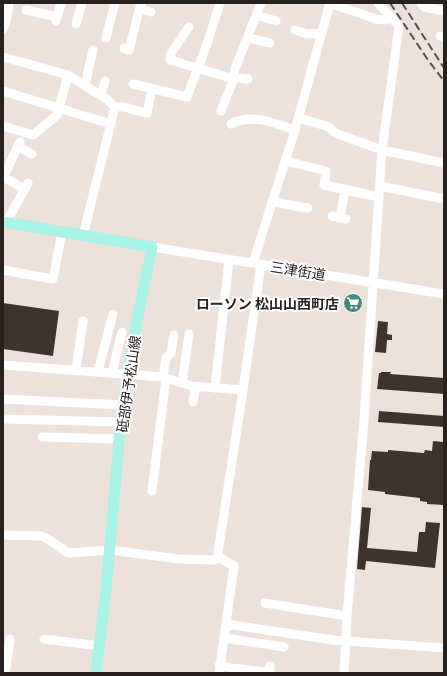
<svg xmlns="http://www.w3.org/2000/svg" width="447" height="676" viewBox="0 0 447 676" font-family="Georgia,'Noto Sans JP',serif">
	<style>
		.building { fill: #3d342f }
		.lines { fill: none; stroke-linecap: round; stroke-linejoin: round }
		.minor { stroke: #fff; stroke-width: 9 }
		.major { stroke: #a9f3e7; stroke-width: 11 }
		.rail { stroke: #595350; stroke-width: 2; stroke-dasharray: 8 4; stroke-linecap: butt }
		.labels { text-anchor: middle; dominant-baseline: central; stroke-width: 4; stroke-linejoin: round; paint-order: stroke }
		.street-label { font-size: 14px; fill: #272220; stroke: #fff }
		.poi-label { font-size: 14px; font-weight: bold; fill: #272220; stroke: #fff; text-anchor: end }
	</style>
	<rect width="100%" height="100%" fill="#ede1db"/>
	<path class="building" d="M3 303 59 311 53 356 3 349Z
		M378 321 388 322 387 334 392 335V340H387L386 353 375 352Z
		M381 372H391L390 374 444 378V394L377 389 379 373H381Z
		M379 411 444 416V427L378 422Z
		M433 441 444 442V505L427 504V502L420 501V498L385 494V492L368 490 370 460H371L372 451 388 452V450L424 453 425 450 432 451Z
		M362 507 371 508 367 548 417 552 419 532H425L426 522 440 523 435 568 366 561 365 570 357 569Z"/>
	<g class="lines">
		<path class="minor" d="M329 3 376 19 385 20 392 18
			M421 3 424 7 444 11
			M140 9 151 12
			M26 10 57 17
			M257 15 276 21
			M56 21 61 3
			M76 24 82 3
			M189 27 171 53 170 60 227 77 248 79
			M3 29 6 22 9 3
			M295 30 307 34 322 33
			M440 36 444 37
			M106 38 115 3
			M248 38 270 43
			M124 48 129 50 141 3
			M3 57 68 75 108 100 115 107 83 236
			M133 84 187 97 206 47 220 3
			M85 85 93 50
			M3 91 111 124
			M101 95 105 81
			M115 107C128 105 135 112 147 113L152 89
			M221 111 233 81 235 69 261 3
			M299 118 329 127 335 133 382 150 444 163
			M231 124C252 113 274 123 295 130
			M3 126 33 135 57 115 68 75
			M18 147 32 154
			M286 161 326 171 324 185 379 197
			M3 177 25 189
			M3 178 20 142
			M380 186 444 199
			M272 201 294 206 308 208
			M332 216 346 219
			M340 218 345 189
			M6 223 28 183
			M152 247 444 294
			M253 263 295 130 330 3
			M3 270 53 279 62 232
			M3 365 163 377 192 386 243 390
			M76 370 83 321
			M98 372 113 314
			M112 373 122 332
			M163 377 166 358 171 353 174 335
			M182 383 189 334
			M215 388 229 259
			M3 399 123 405
			M193 402 196 386
			M3 419 121 422
			M42 437 120 439
			M152 491 166 378
			M3 535 41 536 48 539 68 553 110 550 178 559 214 560 220 558 234 566 219 673
			M217 559 243 390 261 264
			M265 603 347 616
			M226 624 333 640 444 648
			M224 638 284 647
			M44 639 100 646
			M219 665 231 668 266 672 270 670V666
			M5 673 10 639
			M344 673 347 616 364 420 382 150 399 26 378 3"/>
		<path class="major" d="M3 222 152 247 134 336 126 385 120 430 106 590 96 673"/>
		<path class="rail" d="M390 3 428 60 444 81
			M402 3 444 68"/>
	</g>
	<defs>
		<g id="supermarket-disc" transform="scale(1)"><circle r="9.5" fill="#44897d" stroke="#fff"/><path d="M-6-5.5h2.5l.6 2H6L4.5 2H-2.5L-4.4-4H-6ZM-1.5 3.2a1.3 1.3 0 1 0 .1 0ZM3 3.2a1.3 1.3 0 1 0 .1 0Z" fill="#fff"/></g>
	</defs>
	<g fill-rule="evenodd">
		<use href="#supermarket-disc" x="353" y="303"/>
	</g>
	<g class="labels">
		<g class="street-label">
			<text transform="translate(298 270) rotate(9)">三津街道</text>
			<text transform="translate(128 384) rotate(-82)">砥部伊予松山線</text>
		</g>
		<g class="poi-label">
			<text x="339" y="303">ローソン 松山山西町店</text>
		</g>
	</g>
	<rect width="447" height="676" fill="none" stroke="#272220" stroke-width="8"/>
</svg>
